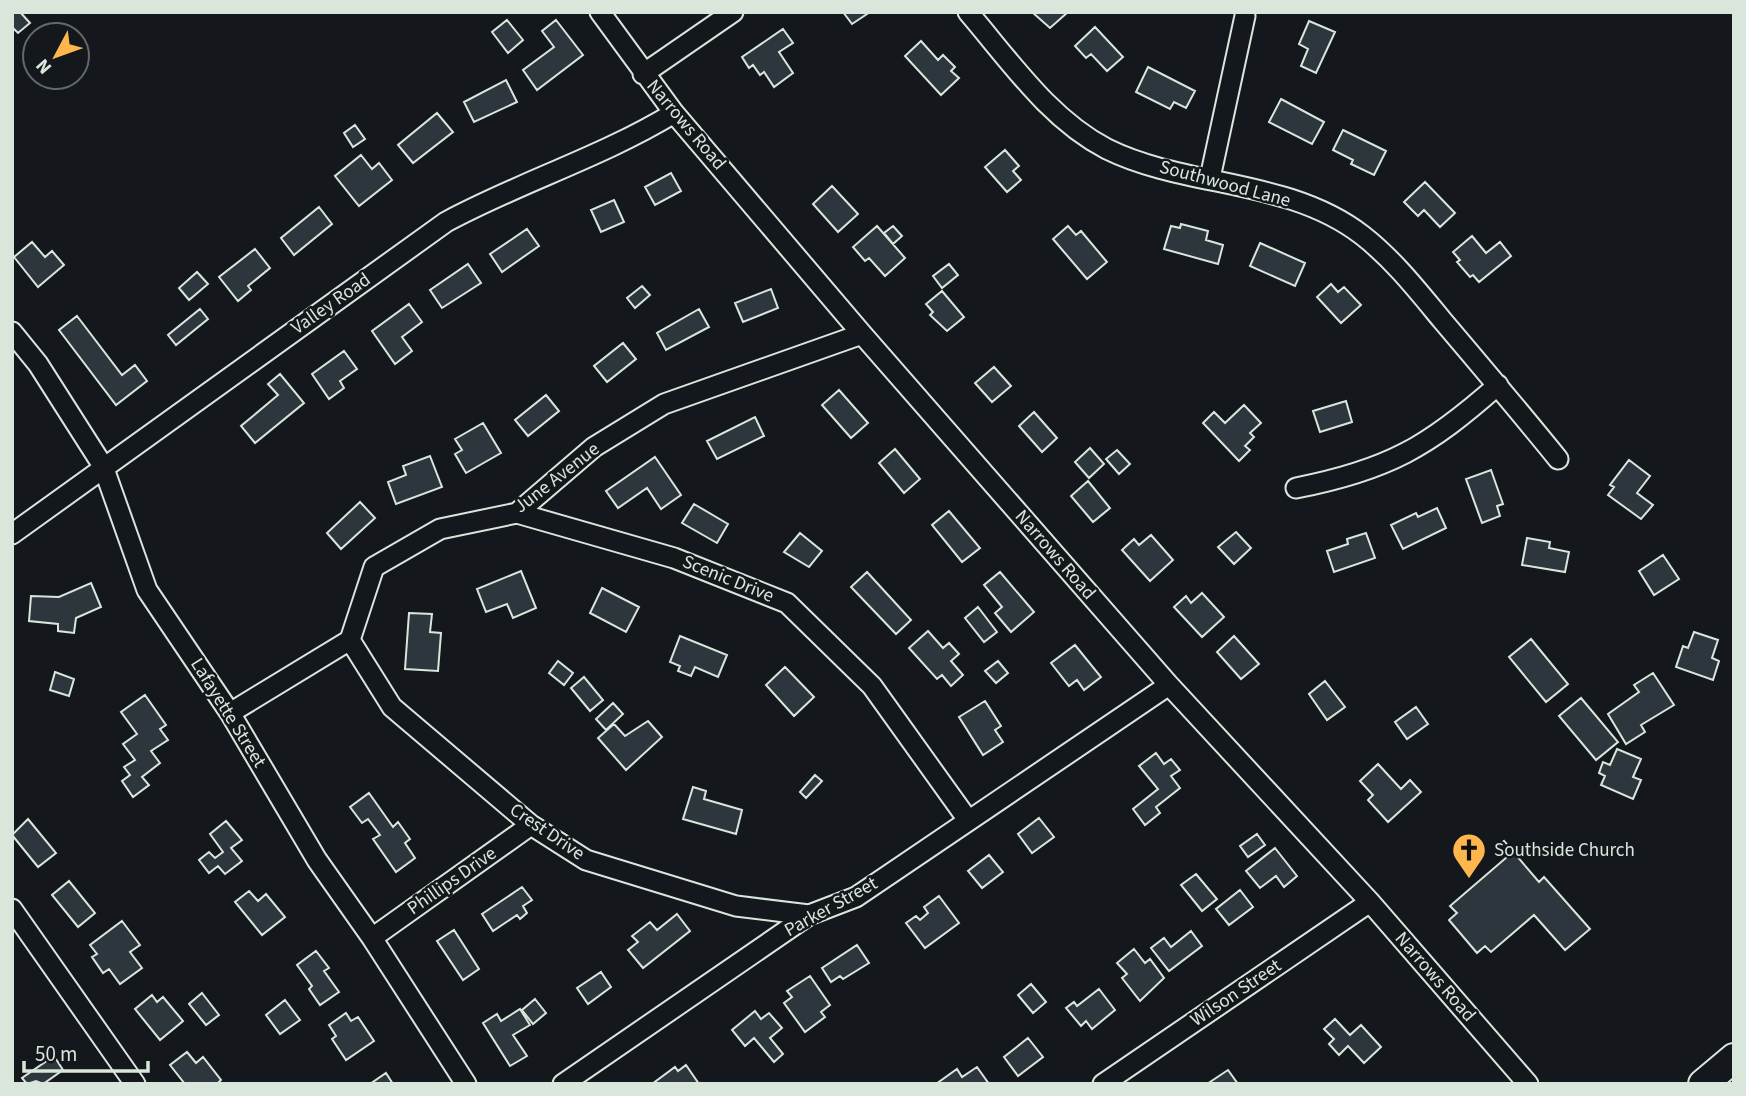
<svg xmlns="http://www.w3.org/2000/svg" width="1746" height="1096" viewBox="0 0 1746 1096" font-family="'Source Sans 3',sans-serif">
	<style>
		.building { fill: #2c363c; stroke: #d8e6dc; stroke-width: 2 }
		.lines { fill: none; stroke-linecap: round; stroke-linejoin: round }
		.minor-casing { stroke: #d8e6dc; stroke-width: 23 }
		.highway-casing { stroke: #d8e6dc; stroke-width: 32 }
		.minor { stroke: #14181c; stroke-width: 19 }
		.highway { stroke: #14181c; stroke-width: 28 }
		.labels { text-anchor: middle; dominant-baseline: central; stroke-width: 5; stroke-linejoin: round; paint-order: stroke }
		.street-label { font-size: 19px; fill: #d8e6dc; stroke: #14181c }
		.poi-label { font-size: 19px; fill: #d8e6dc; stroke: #14181c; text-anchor: start }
	</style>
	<rect width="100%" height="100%" fill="#14181c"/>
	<path class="building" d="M12 12H20L30 23 18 33 12 27Z
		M843 12H870L852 24Z
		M1032 12H1068L1050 28Z
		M507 20 523 40 508 53 492 32Z
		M556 20 583 55 537 90 523 70 554 47 542 31Z
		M1309 21 1335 32 1316 73 1301 66 1308 49 1299 44Z
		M1095 27 1123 57 1107 71 1091 54 1086 58 1075 46Z
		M783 29 793 43 779 52 793 73 774 87 764 72 760 75 753 65 749 68 742 57Z
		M921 41 938 60 943 55 955 67 951 71 959 78 941 95 905 56Z
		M1148 67 1195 91 1186 108 1174 102 1170 109 1136 92Z
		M506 80 517 102 474 122 464 102Z
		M1281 99 1324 122 1312 144 1269 122Z
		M437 113 453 132 413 163 398 145Z
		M355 125 365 139 353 147 344 133Z
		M1343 130 1386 151 1374 175 1351 164 1353 160 1333 150Z
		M1005 150 1019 166 1013 171 1021 180 1007 192 985 167Z
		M361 155 372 169 379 163 392 180 359 206 335 176Z
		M671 173 681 191 655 205 645 187Z
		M1425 182 1455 213 1440 227 1424 210 1418 216 1404 202Z
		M832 186 858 214 838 232 813 204Z
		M614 200 624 222 601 232 591 210Z
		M319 207 332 224 294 255 281 238Z
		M1181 224 1208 231 1206 240 1223 245 1218 264 1164 249 1171 226 1180 228Z
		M877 226 905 258 885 276 869 258 865 261 853 247Z
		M893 226 902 236 893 244 884 233Z
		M1068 226 1076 235 1081 231 1107 262 1087 279 1053 239Z
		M527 229 539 246 502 272 490 254Z
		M1472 236 1486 253 1500 242 1511 256 1479 282 1473 275 1470 277 1457 262 1460 260 1453 252Z
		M32 242 45 257 52 251 64 265 38 287 14 257Z
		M1260 243 1305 263 1295 286 1250 266Z
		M255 249 270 268 248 286 251 290 238 301 219 277Z
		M468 264 481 283 442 308 430 290Z
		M949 264 958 275 942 288 933 276Z
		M197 272 208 284 189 300 179 288Z
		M1331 284 1338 292 1344 287 1361 305 1341 323 1317 297Z
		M642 286 650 295 635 308 627 298Z
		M771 289 778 308 743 322 735 303Z
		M942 291 964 317 947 331 930 315 933 312 926 304Z
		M409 304 422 322 402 337 412 351 395 364 372 331Z
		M200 309 208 319 176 345 168 335Z
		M699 309 709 327 666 350 657 333Z
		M77 316 122 375 135 365 147 381 116 405 59 330Z
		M623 343 636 359 607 382 594 366Z
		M344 351 357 369 340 381 344 388 329 399 312 374Z
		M994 367 1011 386 992 402 975 383Z
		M280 374 304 403 255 443 241 426 278 395 268 384Z
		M839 390 868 423 851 438 822 405Z
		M546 395 559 411 528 436 515 420Z
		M1346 401 1352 422 1320 432 1313 411Z
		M1244 405 1261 423 1250 433 1254 437 1245 446 1250 450 1239 461 1203 423 1214 412 1225 423Z
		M1034 412 1057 438 1042 452 1019 426Z
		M755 417 764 436 717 459 707 441Z
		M483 423 501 453 466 473 455 454 462 450 455 439Z
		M1090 448 1104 464 1089 478 1075 462Z
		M895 449 920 479 904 493 879 463Z
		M1117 450 1130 464 1119 474 1106 459Z
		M430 456 442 487 396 504 388 482 406 475 403 466Z
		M655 457 681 495 661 509 647 488 618 508 606 491Z
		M1629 460 1650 476 1637 493 1653 505 1641 519 1608 495 1614 487 1610 485Z
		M1491 470 1503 504 1497 506 1500 516 1482 523 1466 479Z
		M1088 481 1110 508 1093 522 1071 496Z
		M360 502 375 518 341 549 327 533Z
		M694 504 728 524 717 543 682 523Z
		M1437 508 1446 528 1403 549 1391 525 1416 513 1418 517Z
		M949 511 980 548 962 562 932 525Z
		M1236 532 1251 548 1234 564 1218 547Z
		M800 533 822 551 809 567 784 552Z
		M1366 533 1375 558 1334 572 1327 551 1348 544 1347 539Z
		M1151 535 1173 560 1150 581 1122 550 1134 539 1139 545Z
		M1527 538 1550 542 1549 548 1569 552 1565 572 1522 565Z
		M1663 555 1679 579 1654 595 1639 571Z
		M521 571 536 608 513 618 507 604 486 612 477 589Z
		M867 572 911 620 896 634 851 587Z
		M1000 572 1034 612 1011 632 995 613 1002 607 984 585Z
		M91 583 101 607 76 618 74 633 58 631V624L29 621 31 596 59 597Z
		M602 588 639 607 626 632 590 613Z
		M1202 593 1224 617 1202 637 1174 607 1186 596 1191 603Z
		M978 607 997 632 984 642 965 618Z
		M409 613 432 614 430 632 441 633 438 671 405 669Z
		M928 631 943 648 949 643 959 654 951 661 963 675 951 686 942 675 937 679 909 648Z
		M1694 632 1718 640 1712 658 1719 661 1713 680 1676 667 1683 646 1688 648Z
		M680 636 727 655 718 677 695 667 691 676 678 671 680 666 670 662Z
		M1234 636 1259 664 1241 679 1217 652Z
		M1531 639 1568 684 1546 702 1509 657Z
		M1075 645 1101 677 1084 690 1077 680 1069 686 1051 663Z
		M558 661 573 673 564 685 549 673Z
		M998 661 1008 673 996 683 985 671Z
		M785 667 814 697 794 716 766 685Z
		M55 672 74 679 69 696 50 690Z
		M1653 673 1674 705 1641 725 1645 732 1626 744 1608 714 1639 692 1634 685Z
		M584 677 603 700 590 711 571 688Z
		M1325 681 1345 707 1327 720 1309 694Z
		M145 695 166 725 160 729 168 740 151 751 160 763 142 777 149 785 133 797 122 781 130 775 124 767 135 760 123 744 137 734 121 712Z
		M1581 698 1618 742 1596 760 1559 716Z
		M985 701 1001 726 995 730 1003 742 983 755 959 717Z
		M613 703 623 714 606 730 596 719Z
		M1416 707 1428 724 1407 739 1395 722Z
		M648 721 662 737 626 770 598 738 614 724 625 736Z
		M1617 749 1641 759 1633 777 1641 780 1633 799 1601 785 1605 776 1599 773 1603 762 1610 765Z
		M1156 753 1164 764 1171 759 1180 770 1171 776 1180 788 1156 807 1160 813 1145 825 1133 809 1158 789 1139 766Z
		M1378 764 1401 789 1410 780 1421 792 1388 822 1368 800 1373 795 1360 781Z
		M815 775 822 781 806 798 800 792Z
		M693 787 706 791 704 799 742 810 736 834 683 819Z
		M369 793 393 827 398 822 410 839 405 843 415 858 396 872 373 839 380 835 368 819 362 823 350 807Z
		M1039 818 1054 837 1032 853 1018 834Z
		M28 819 56 853 38 867 12 835Z
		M226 821 242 840 231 848 242 861 225 874 218 866 209 873 199 860 209 852 215 858 223 852 210 834Z
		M1257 834 1265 845 1248 857 1240 846Z
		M1504 841 1539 882 1544 877 1590 929 1565 950 1534 915 1491 952 1485 946 1477 953 1449 920 1457 913 1450 906 1507 857 1497 847Z
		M1275 848 1297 876 1284 887 1276 876 1260 888 1246 871Z
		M989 855 1003 872 982 888 968 871Z
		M1196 874 1217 899 1202 911 1181 885Z
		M69 881 95 913 78 927 52 895Z
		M522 887 532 900 523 906 527 913 520 919 517 915 493 931 482 914Z
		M1240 890 1253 907 1229 925 1216 909Z
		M249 891 258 901 266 894 285 917 262 935 235 902Z
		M939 896 959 923 925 948 906 923 916 916 920 920 928 913 924 907Z
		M677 914 690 931 643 968 628 950 638 942 632 936 650 922 657 930Z
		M122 921 140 945 130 952 142 968 120 984 109 969 103 973 92 957 97 954 90 945Z
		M454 930 479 969 463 980 437 941Z
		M1191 931 1202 946 1169 971 1151 948 1164 938 1171 947Z
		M857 945 869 963 843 979 840 976 831 982 822 968Z
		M1134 949 1145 963 1150 959 1164 978 1140 1001 1122 978 1127 974 1117 963Z
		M316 951 329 968 324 971 339 992 320 1005 309 989 312 986 297 965Z
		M601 972 611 987 588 1004 577 988Z
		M810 976 830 1005 821 1012 825 1017 805 1032 784 1003 792 997 787 991Z
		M1031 984 1046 1002 1033 1013 1018 995Z
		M1099 989 1115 1010 1092 1029 1086 1021 1081 1026 1066 1008 1074 1002 1077 1006Z
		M202 993 219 1015 206 1025 189 1004Z
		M152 995 157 1002 163 997 183 1021 160 1040 135 1009Z
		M535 999 546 1013 533 1024 522 1010Z
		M285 1000 300 1020 280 1034 266 1015Z
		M520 1009 530 1025 513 1035 527 1056 510 1066 483 1023 497 1014 501 1021Z
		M755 1011 761 1019 769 1013 782 1028 770 1038 783 1054 774 1062 754 1038 745 1046 732 1030Z
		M346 1013 351 1021 358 1017 374 1041 346 1060 332 1039 336 1036 329 1025Z
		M1335 1019 1350 1035 1361 1025 1381 1047 1364 1063 1348 1046 1339 1055 1329 1044 1334 1039 1324 1029Z
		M1028 1038 1043 1057 1018 1076 1004 1057Z
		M187 1052 196 1063 203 1057 221 1080 217 1084H185L170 1065Z
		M54 1056 63 1070 43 1084 36 1081 27 1084 22 1078Z
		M686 1065 699 1084H652L675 1067 678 1071Z
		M977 1067 989 1084H936L957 1069 962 1077Z
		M1228 1070 1238 1084H1207Z
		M386 1073 393 1084H370Z"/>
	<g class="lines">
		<g class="minor-casing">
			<path id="minor" d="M600 12 674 113 862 334 1169 685 1370 902 1528 1084
				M968 12C1010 61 1049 119 1107 149 1186 188 1288 178 1362 235 1393 259 1418 291 1442 320 1481 366 1520 412 1558 459
				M643 74 733 12
				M1210 178 1245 16
				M12 332 38 364 103 466 147 590 230 713 317 860 372 938 466 1084
				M1296 488C1388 470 1428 447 1498 385
				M517 513 674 558 787 603 872 686 968 820
				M12 534 446 222C520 182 602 157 674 113
				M350 640 392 707 531 825 586 860 736 906 809 915
				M230 713 350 640 374 567 440 529 517 513 594 447 664 404 862 334
				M12 909 135 1084
				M372 938 531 825
				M563 1084 809 915 856 897 1169 685
				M1103 1084 1370 902"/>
		</g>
		<g class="highway-casing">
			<path id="highway" d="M1703 1084 1734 1058"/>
		</g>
		<use href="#minor" class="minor"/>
		<use href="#highway" class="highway"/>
	</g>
	<defs>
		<g id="church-pin" transform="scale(1.75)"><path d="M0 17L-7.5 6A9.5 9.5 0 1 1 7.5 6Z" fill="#ffb74d" stroke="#14181c"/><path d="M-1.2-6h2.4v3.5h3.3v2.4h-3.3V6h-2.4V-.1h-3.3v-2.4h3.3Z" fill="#111"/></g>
	</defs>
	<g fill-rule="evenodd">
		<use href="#church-pin" x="1469" y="850"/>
	</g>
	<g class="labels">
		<g class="street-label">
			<text transform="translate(686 125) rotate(50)">Narrows Road</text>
			<text transform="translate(1225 184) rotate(15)">Southwood Lane</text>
			<text transform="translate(331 304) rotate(-35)">Valley Road</text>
			<text transform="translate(557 478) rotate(-38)">June Avenue</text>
			<text transform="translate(1055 555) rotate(49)">Narrows Road</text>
			<text transform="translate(728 579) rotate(22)">Scenic Drive</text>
			<text transform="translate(228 713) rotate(58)">Lafayette Street</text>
			<text transform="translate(547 832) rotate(34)">Crest Drive</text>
			<text transform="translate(452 881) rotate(-35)">Phillips Drive</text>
			<text transform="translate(831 907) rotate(-29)">Parker Street</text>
			<text transform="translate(1435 977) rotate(49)">Narrows Road</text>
			<text transform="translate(1236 993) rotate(-34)">Wilson Street</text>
		</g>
		<g class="poi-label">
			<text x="1494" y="850">Southside Church</text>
		</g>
	</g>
	<rect width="1746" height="1096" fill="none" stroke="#d8e6dc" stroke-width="28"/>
	<g transform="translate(56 56) rotate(229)"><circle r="33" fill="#14181c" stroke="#626a69" stroke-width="2"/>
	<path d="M0-5L12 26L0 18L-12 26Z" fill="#ffb74d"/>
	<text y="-10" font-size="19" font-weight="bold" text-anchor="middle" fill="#d8e6dc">N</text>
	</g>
	<path d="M24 1061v10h124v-10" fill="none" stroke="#d8e6dc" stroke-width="3.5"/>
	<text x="35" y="1061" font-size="21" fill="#d8e6dc" stroke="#14181c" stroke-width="5" paint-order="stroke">50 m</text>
</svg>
